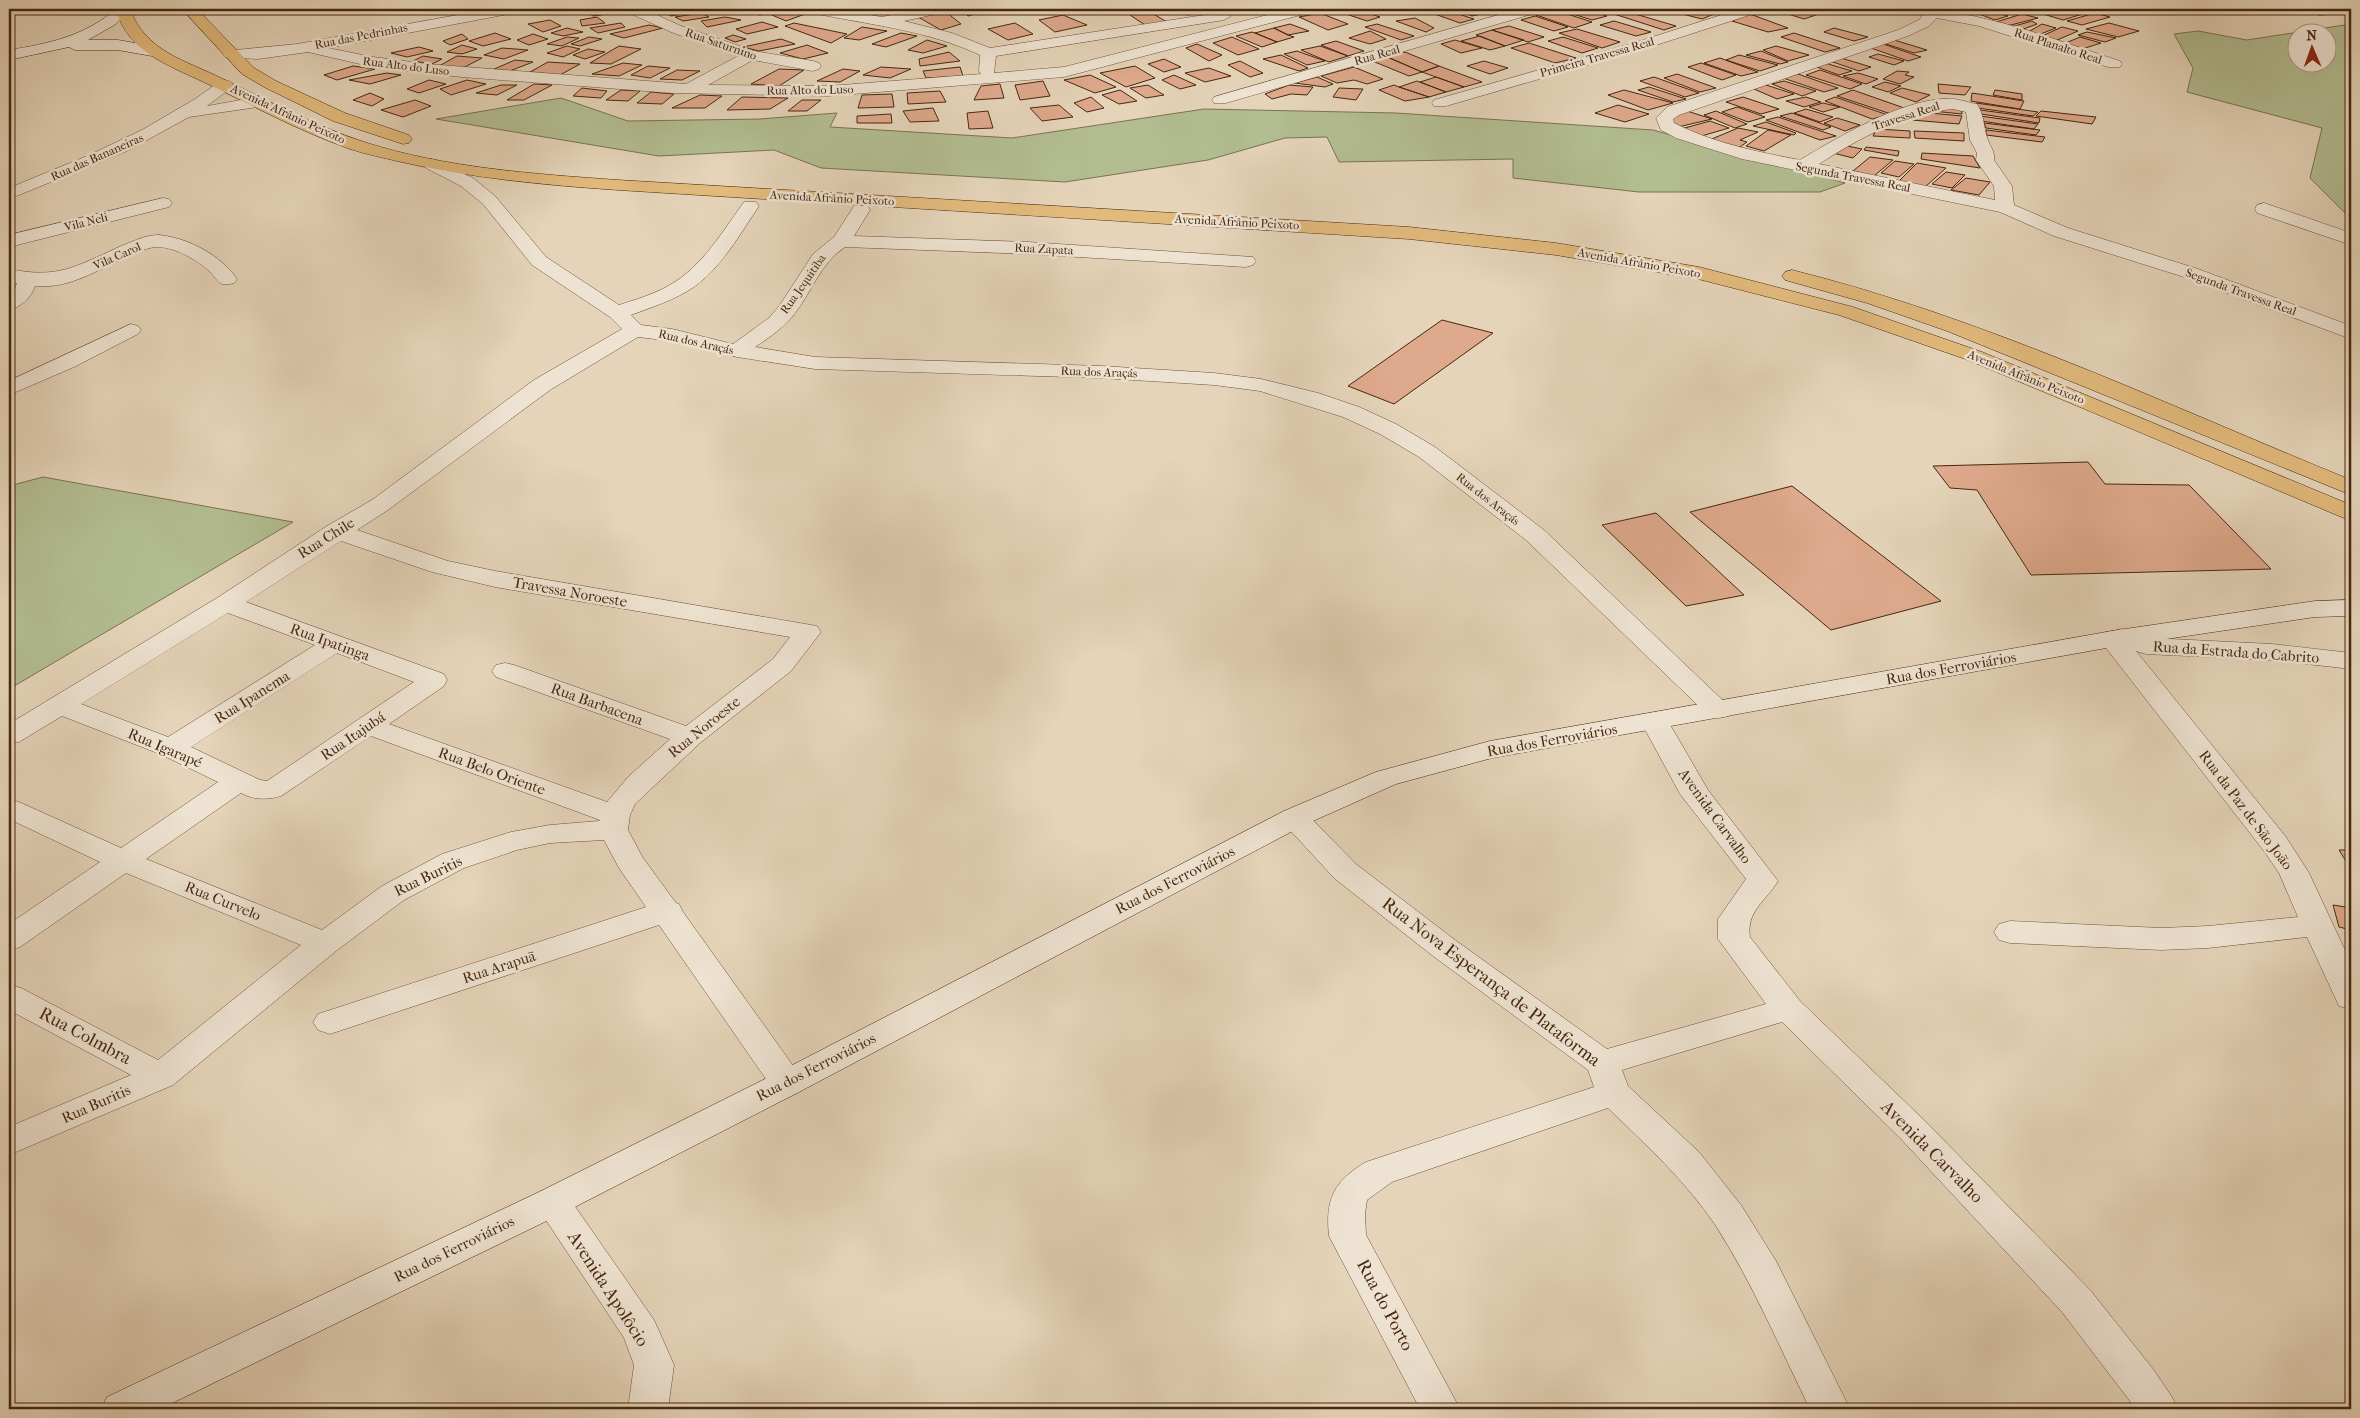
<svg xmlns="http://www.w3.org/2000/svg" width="2360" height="1418" viewBox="0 0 2360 1418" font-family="'IM FELL French Canon',serif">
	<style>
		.green { fill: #b2bd91; stroke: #7c7250; fill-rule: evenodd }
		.building { fill: #dea98c; stroke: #47270e }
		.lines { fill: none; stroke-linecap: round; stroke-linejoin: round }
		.minor-casing { stroke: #6e5239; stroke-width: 1 }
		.secondary-casing { stroke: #47270e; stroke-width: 1 }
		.primary-casing { stroke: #47270e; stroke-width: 1 }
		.minor { fill: #eee3d2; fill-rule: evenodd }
		.secondary { fill: #eee3d2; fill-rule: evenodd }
		.primary { fill: #e2ba7c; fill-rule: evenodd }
		.labels { text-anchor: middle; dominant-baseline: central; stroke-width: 5; stroke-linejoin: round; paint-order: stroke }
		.far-street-label { font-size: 12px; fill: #47270e; stroke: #eee3d2 }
		.street-label { font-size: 15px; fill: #47270e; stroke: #eee3d2 }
		.near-street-label { font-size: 18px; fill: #47270e; stroke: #eee3d2 }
	</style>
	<rect width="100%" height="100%" fill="#e5d4b9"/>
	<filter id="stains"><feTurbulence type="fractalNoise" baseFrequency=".004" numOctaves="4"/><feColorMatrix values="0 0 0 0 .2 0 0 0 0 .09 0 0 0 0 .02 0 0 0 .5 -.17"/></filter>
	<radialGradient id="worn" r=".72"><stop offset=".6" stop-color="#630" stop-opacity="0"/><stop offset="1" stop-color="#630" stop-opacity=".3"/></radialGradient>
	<path class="green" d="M2351 24V216L2346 214 2310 178 2322 128 2187 92 2193 68 2174 34 2198 31 2247 40ZM2298 32H2328V62H2298Z
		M561 98 628 121 760 119 837 113 830 127 1012 138 1204 109 1396 113 1653 130 1845 183 1820 192H1639L1513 178V159L1339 162 1327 137 1285 138 1208 160 1065 182 821 168 774 150 659 156 436 119Z
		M43 477 293 522 9 689V486Z"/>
	<path class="building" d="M450 9H490L456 14Z
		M600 9H617L622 12 593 16 586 11Z
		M697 9 701 11 671 16 659 10Z
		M745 9H784L760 15 737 11Z
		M793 9 805 14 786 21 772 15Z
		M852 9H873L879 13 864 16Z
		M970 9 978 13 968 16 962 10Z
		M985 9H1002L1009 12 996 14Z
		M1145 9 1167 22 1145 25 1124 11Z
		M1174 9H1201L1206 12 1188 15Z
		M1350 9H1356L1380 17 1367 21 1340 12Z
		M1358 9H1381L1385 10 1373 14Z
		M1443 9 1474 19 1460 23 1429 12Z
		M1455 9H1474L1486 13 1472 16Z
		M1485 9H1512L1497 13Z
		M1557 9H1584L1607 16 1592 20Z
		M1663 9H1695L1714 14 1702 19Z
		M1772 9H1804L1819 14 1804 19Z
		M1953 9H1984L1968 13Z
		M2059 9H2068L2086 13 2063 20 2043 14Z
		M2309 9H2339L2349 13 2319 15Z
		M1555 10 1592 22 1574 28 1536 15Z
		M1625 11 1676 26 1664 30 1614 14Z
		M1992 11 2008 16 1995 20 1979 14Z
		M946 12 961 24 941 30 918 17Z
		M701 13 709 17 683 21 675 17Z
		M1320 13 1348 24 1328 30 1299 17Z
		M2095 13 2110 17 2082 25 2067 21Z
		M1750 14 1788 28 1768 32 1732 21Z
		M2022 14 2038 18 2007 26 1996 22Z
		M1063 15 1087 25 1055 32 1039 20Z
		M1535 16 1568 27 1554 31 1521 20Z
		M597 17 605 23 582 26 580 20Z
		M725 17 741 20 707 27 701 21Z
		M1415 18 1434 28 1426 32 1396 21Z
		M550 20 561 26 543 32 528 24Z
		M1614 21 1651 32 1636 36 1600 25Z
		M2032 21 2037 24 2021 30 2011 27Z
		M762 22 778 27 747 34 736 29Z
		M621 23 625 27 598 33 590 28Z
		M794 23 847 34 831 43 785 26Z
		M1015 23 1033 34 1008 40 988 29Z
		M2109 23 2139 31 2118 37 2086 29Z
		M1290 24 1309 31 1288 35 1274 28Z
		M1377 24 1414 36 1401 40 1365 27Z
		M2042 24 2056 28 2038 35 2028 32Z
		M649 25 663 28 624 38 610 34Z
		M1509 26 1544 37 1528 42 1492 30Z
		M862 27 887 31 859 40 844 38Z
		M2062 27 2078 31 2055 41 2042 36Z
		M567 28 583 32 563 36 551 33Z
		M1274 28 1288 35 1294 37 1277 42 1255 33Z
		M1834 28 1868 37 1854 41 1824 32Z
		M1577 29 1620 42 1602 48 1559 33Z
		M1492 30 1524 40 1505 46 1476 35Z
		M1370 31 1386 39 1370 44 1349 38Z
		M1252 32 1255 33 1277 42 1262 47 1236 36Z
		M2087 32 2116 38 2105 42 2078 35Z
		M495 33 511 39 483 46 469 41Z
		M901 33 917 36 886 47 872 44Z
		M1794 33 1840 48 1825 52 1781 37Z
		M462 34 468 39 450 45 443 41Z
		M533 34 548 39 529 45 517 40Z
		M733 35 746 39 735 42 725 38Z
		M1480 36 1505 46 1490 50 1461 41Z
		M567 37 579 38 562 46 547 44Z
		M589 37 602 39 580 46 571 44Z
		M1232 37 1259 49 1238 55 1213 43Z
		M1563 37 1598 48 1582 53 1548 41Z
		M2080 37 2101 43 2079 50 2061 45Z
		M781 39 795 44 759 51 743 47Z
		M927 40 947 46 923 53 908 50Z
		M1455 40 1482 48 1461 53 1441 44Z
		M1894 40 1927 50 1914 53 1883 43Z
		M1336 41 1364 51 1348 56 1321 45Z
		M1529 43 1576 58 1555 63 1511 48Z
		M1880 43 1921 57 1908 61 1868 47Z
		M1197 44 1222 55 1209 61 1186 48Z
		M462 45 477 49 462 54 447 52Z
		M807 45 828 53 803 59 780 53Z
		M567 46 580 49 563 57 547 53Z
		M619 46 641 49 611 64 590 63Z
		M1320 46 1348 56 1329 62 1301 50Z
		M1776 46 1809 55 1788 61 1763 50Z
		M419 47 433 51 407 57 391 53Z
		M502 48 528 50 504 59 484 55Z
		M588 49 605 52 585 59 573 55Z
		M1297 51 1325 61 1307 65 1284 54Z
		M1761 51 1788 62 1780 64 1746 55Z
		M949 52 960 61 920 66 919 59Z
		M1405 52 1439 66 1422 72 1385 56Z
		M1878 54 1904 61 1894 65 1869 57Z
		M1281 55 1308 68 1299 71 1263 59Z
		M1739 55 1778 65 1760 71 1726 60Z
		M423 56 442 59 432 64 413 61Z
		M457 56 482 58 461 69 439 66Z
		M1385 56 1422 72 1409 76 1370 60Z
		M1720 58 1758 72 1741 76 1704 63Z
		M1841 58 1871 67 1859 71 1830 61Z
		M1164 59 1181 67 1164 72 1148 64Z
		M515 60 533 62 507 72 492 70Z
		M1240 61 1263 73 1250 77 1228 65Z
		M1484 61 1508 68 1490 74 1467 66Z
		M548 62 580 64 560 75 530 72Z
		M623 63 642 65 619 76 592 74Z
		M1701 63 1736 75 1722 80 1688 67Z
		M1825 63 1852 71 1839 75 1814 66Z
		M353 66 375 69 337 80 324 75Z
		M648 66 670 68 650 78 631 75Z
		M1135 66 1155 78 1126 87 1100 73Z
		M1439 66 1482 82 1464 87 1422 72Z
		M881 67 911 69 890 78 863 75Z
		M960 67 963 76 926 78 923 71Z
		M1354 67 1383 79 1367 84 1354 80 1337 83 1321 76Z
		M1209 68 1231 76 1205 82 1185 73Z
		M779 69 804 70 779 86 751 84Z
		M843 69 860 71 840 82 817 81Z
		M677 70 700 71 682 80 660 79Z
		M1820 70 1862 84 1850 89 1806 75Z
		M1897 71 1909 72 1905 75 1914 77 1900 84 1883 79Z
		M387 73 401 75 370 84 349 80Z
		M1858 73 1878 79 1866 84 1843 76Z
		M1677 74 1716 88 1700 92 1664 78Z
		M1798 74 1838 88 1824 92 1783 78Z
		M1090 75 1116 87 1095 93 1064 80Z
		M1174 75 1196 85 1180 89 1162 80Z
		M1317 77 1333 84 1325 87 1295 83Z
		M1436 77 1464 87 1446 92 1420 82Z
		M1654 77 1699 93 1685 97 1640 81Z
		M429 80 446 84 419 93 407 89Z
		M467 80 486 84 451 95 440 89Z
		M1043 81 1050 96 1020 100 1015 85Z
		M1417 81 1446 92 1429 97 1399 87Z
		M1784 81 1816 91 1802 96 1772 84Z
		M1885 82 1901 86 1888 92 1872 87Z
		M534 84 552 85 524 100H507Z
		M1000 84 1004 98 974 100 981 86Z
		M1938 84 1971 87 1965 95 1939 93Z
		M501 85H517L497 95 476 93Z
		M1148 85 1164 95 1146 98 1130 88Z
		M1289 85 1313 87 1307 95 1291 94 1272 99 1265 94Z
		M1394 85 1399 87 1429 97 1405 101 1379 90Z
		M1766 85 1794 94 1777 99 1754 89Z
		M1649 87 1686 99 1673 102 1638 90Z
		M582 88 607 91 601 98 573 96Z
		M1339 88 1363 89 1356 100 1333 97Z
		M1902 88 1930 95 1916 102 1890 93Z
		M621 90 640 91 628 101 606 100Z
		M1120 90 1137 101 1119 104 1102 95Z
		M1624 90 1673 103 1648 110 1608 95Z
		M1853 90 1907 109 1891 114 1837 96Z
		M1995 90 2022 94V100L1993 95Z
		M940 91 946 102 908 104 907 93Z
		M651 92 674 94 662 104 637 103Z
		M370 93 384 99 372 106 353 100Z
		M1972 93 2024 101 2020 109 1971 101Z
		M892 94 894 107 858 108 862 95Z
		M700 95 722 96 705 108H672Z
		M742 97 788 98 770 109 727 110Z
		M1091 97 1104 108 1087 112 1074 103Z
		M1743 97 1779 109 1761 114 1726 102Z
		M1806 97 1821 102 1804 107 1786 101Z
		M1835 97 1888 115 1872 119 1825 101Z
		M415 100 431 106 403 117 381 110Z
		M802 100H821L807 111H788Z
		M1823 103 1840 107 1823 112 1809 107Z
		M1976 103 2038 112 2033 116 1978 108Z
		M1059 105 1073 117 1042 121 1030 108Z
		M1618 105 1649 114 1625 122 1595 113Z
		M1938 106 1961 108 1962 114 1932 111Z
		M1737 107 1765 117 1748 122 1722 112Z
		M933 108 939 121 910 122 903 111Z
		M1806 109 1833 117 1820 122 1794 113Z
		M1980 110 2040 118 2039 123 1981 114Z
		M988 111 993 128 969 129 967 113Z
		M1687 111 1712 119 1678 127 1670 119Z
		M1716 111 1747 124 1735 128 1704 115Z
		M2041 111 2096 117 2092 124 2036 116Z
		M1919 112 1962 116 1959 124 1912 120Z
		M1792 113 1831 127 1823 130 1780 116Z
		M891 114 892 123H857V116Z
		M1980 116 2038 124 2034 129 1981 121Z
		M1778 117 1836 136 1820 140 1766 120Z
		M1837 118 1860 125 1845 131 1824 123Z
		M1710 121 1729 128 1698 137 1681 129Z
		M1766 122 1796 133 1794 135 1753 126Z
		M1984 123 2040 130 2036 135 1986 128Z
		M1738 128 1758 132 1740 140 1747 142 1737 149 1707 141Z
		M1877 129 1910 131V138L1873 136Z
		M1768 130 1791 135 1764 151 1746 146Z
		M1986 130 2045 137 2042 142 1986 135Z
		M1914 131 1964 133V141L1915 138Z
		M1842 145 1862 149 1853 158 1833 153Z
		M1866 147 1899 151 1898 156 1864 150Z
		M1922 153 1973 156 1980 168 1921 159Z
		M1870 157 1893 160 1874 176 1853 171Z
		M1895 161 1914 164 1899 177 1881 173Z
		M1917 163 1946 168 1925 187 1899 181Z
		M1946 172 1965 175 1952 188 1932 184Z
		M1966 178 1990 182 1979 195 1951 190Z
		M1442 320 1493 333 1394 404 1348 386Z
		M2088 462 2105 484 2189 485 2271 569 2031 575 1977 490 1950 488 1933 466Z
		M1792 486 1941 601 1831 630 1690 512Z
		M1656 513 1744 595 1686 606 1602 525Z
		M2339 850H2351V869Z
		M2333 905 2351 908V930L2339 927Z"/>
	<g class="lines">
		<g class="minor-casing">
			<path id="minor" d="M491 9H521L514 13 328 48 373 57 427 64 686 84 738 56 671 32 627 12 625 9H644L681 26 754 51 813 61 819 63 821 66 819 69 813 71 753 60 708 85 829 86 981 74 979 71 980 55C927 30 870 25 813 13L808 12 806 9H834L882 17 920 9H947L945 12 904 21 952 33 990 48 1224 12 1231 16 1224 20 996 56 994 73 1064 67 1291 9H1314L1312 12 1064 77 829 96 672 93 462 77 373 67 308 52 258 59 225 57 223 54 225 51 297 44Z
				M1519 9H1541L1539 12 1226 103H1214L1212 100 1214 97Z
				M1740 9H1761L1759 12 1650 47 1446 106H1434L1432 103 1434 100 1640 41Z
				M1908 9C1981 9 2051 39 2120 61L2122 64 2120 67H2108L1979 26 1937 18 1929 26 1908 36 1679 115 1673 119 1674 123C1713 143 1758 152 1800 160 1838 137 1909 95 1954 99 1962 100 1970 103 1977 104 1985 116 1983 128 1988 140 1991 148 1995 151 1994 160L2012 186 2014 205 2068 228 2198 269 2351 326V339L2184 277 2054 236 2000 212 1742 159 1676 138 1661 130 1656 118 1667 107 1898 30 1919 20 1923 15 1910 12ZM1953 109 1966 112 1970 140 1977 153 1976 160 1994 186 1995 200 1819 164C1860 138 1904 113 1953 109Z
				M225 80 231 82 233 85 231 88 207 106 258 97 264 99 266 102 264 105 258 107 189 117 127 151 9 199V188L87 156 142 130 195 99 219 82Z
				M432 159 473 178 495 196 546 257 619 305C641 298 664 291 682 277 708 257 725 228 744 202H756L759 206C740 234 722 267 694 287 675 300 652 307 631 315L641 325 672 329 733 344 769 318 780 305 813 254 834 237 854 206H868L870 210 854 236 1028 242 1253 257 1256 261 1253 265 1246 267 1028 254 845 247C821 263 813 289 796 312 785 327 770 337 755 347L815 357 1101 366 1214 373 1261 379 1318 393 1359 407 1396 424 1435 447 1544 530 1733 710 1729 716 1719 718 1709 716 1526 540 1419 457 1380 434 1343 417 1260 391 1214 385 1101 378 815 369 737 357 672 341 638 337 550 390 388 510 357 530 448 561 495 571 817 626 821 632 791 671 700 743 635 804 630 815 628 830 643 858 676 903 679 904 683 912 799 1074 804 1083 799 1092 787 1096 775 1092 659 925 342 1030 330 1034 318 1030 313 1022 318 1014 646 907 619 868 604 840 550 843 517 850 464 868 404 900 336 951 173 1085 9 1155V1127L131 1075 9 1010V985L21 988 158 1060 301 945 126 873 20 947 9 950V924L100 862 9 819V799L19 802 121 848 218 782 160 754 62 716 19 742 9 744V724L217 598 327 526 372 500 534 380 622 329 610 317 532 265 483 204 461 186 426 168 423 164 426 160ZM341 541 432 572 495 587 790 637 773 659 686 726 514 665 505 663 496 665 492 671 496 677 670 739 628 777 607 802 389 724 444 686 447 680 444 674 246 602ZM228 613 315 645 168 737 81 704ZM337 653 414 682 267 781 260 780 191 747ZM371 736 600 820 599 821 550 825 511 832 442 854 382 886 322 930 146 859 241 793C253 800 268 800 281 796Z
				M163 198 169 199 172 203 169 207 9 247V235Z
				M2264 203 2351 233V245L2257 213 2255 209 2257 205Z
				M159 235C189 238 220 255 237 279L234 283C230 284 226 285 222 284 217 282 213 274 208 270 194 258 173 246 154 247 113 256 81 290 35 286 31 298 21 307 9 310V294L14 290 17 283 9 281V269C58 279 75 267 119 247 132 242 144 235 159 235Z
				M131 324 138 326 141 330 138 334 74 367 9 395V381Z
				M2123 629 2150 638 2272 644 2351 653V669L2272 660 2146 654 2136 651 2286 837 2309 873 2351 963V1009L2339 1006 2307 937 2208 948 2161 950 2010 943 1999 940 1994 932 1999 924 2010 921 2161 928 2208 926 2298 917 2279 873 2264 851 2099 639 2103 633Z
				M1655 714 1665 716 1708 790 1778 881C1766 901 1746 911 1750 937L1800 1001 1925 1121 2090 1290 2153 1369 2172 1397 2178 1409H2136L2062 1312 1901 1139 1782 1022 1622 1070 1628 1086 1699 1152 1741 1205 1776 1261 1850 1409H1810C1780 1348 1753 1284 1716 1226 1686 1181 1646 1145 1608 1108L1392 1182 1367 1200 1365 1214 1366 1235 1460 1409H1420L1329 1236C1325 1199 1334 1181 1366 1162L1594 1087 1588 1070 1433 956 1334 878 1279 818 1284 811 1294 809 1304 811 1356 864 1455 940 1607 1049 1766 1004 1718 939V919L1746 879 1680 794 1641 722 1645 716Z
				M552 1188 565 1192 654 1320 659 1331 674 1365 668 1409H628L634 1365 624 1338 534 1202 539 1192Z"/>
		</g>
		<g class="secondary-casing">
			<path id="secondary" d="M116 9 130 10 116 24 88 40H118L152 46 157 48 160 51 157 54 152 56 118 50H75L69 47 9 60V50C48 44 85 36 116 9Z
				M2351 600V616L2315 617 2112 647 1492 758 1396 784 1304 825 799 1092 565 1212 160 1409H101L107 1397 539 1192 775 1074 1284 811 1376 772 1490 741 2112 631 2315 601Z"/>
		</g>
		<g class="primary-casing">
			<path id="primary" d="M116 9H130C146 52 185 60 223 79 269 101 315 126 364 142 445 168 534 174 618 180L1409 227 1556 243 1699 267 1853 307 1982 352 2351 505V521L1968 360 1839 315 1698 279 1556 255 1409 239 618 190C544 185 470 178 397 161 381 157 365 154 350 149 302 132 257 108 212 86 174 67 127 54 116 9Z
				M182 9H197L254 68 276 81 345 113 409 135 412 139 409 143 403 144 333 121 264 87 242 74Z
				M1792 270C1985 318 2167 405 2351 480V495L1947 331 1867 303 1785 280 1782 276 1785 272Z"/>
		</g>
		<use href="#minor" class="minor"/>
		<use href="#secondary" class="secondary"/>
		<use href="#primary" class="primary"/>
	</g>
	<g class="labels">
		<g class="far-street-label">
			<text transform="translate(361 36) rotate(-11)">Rua das Pedrinhas</text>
			<text transform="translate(721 44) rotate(19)">Rua Saturnino</text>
			<text transform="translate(2058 46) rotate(18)">Rua Planalto Real</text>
			<text transform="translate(1377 55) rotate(-16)">Rua Real</text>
			<text transform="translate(1597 57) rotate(-16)">Primeira Travessa Real</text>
			<text transform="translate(406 66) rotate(7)">Rua Alto do Luso</text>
			<text transform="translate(810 90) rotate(-1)">Rua Alto do Luso</text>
			<text transform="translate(288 114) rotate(25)">Avenida Afrânio Peixoto</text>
			<text transform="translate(1906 116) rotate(-18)">Travessa Real</text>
			<text transform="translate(97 157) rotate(-24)">Rua das Bananeiras</text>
			<text transform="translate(1853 177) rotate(11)">Segunda Travessa Real</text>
			<text transform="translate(832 198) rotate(3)">Avenida Afrânio Peixoto</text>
			<text transform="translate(86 222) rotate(-14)">Vila Neli</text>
			<text transform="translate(1237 222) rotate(3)">Avenida Afrânio Peixoto</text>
			<text transform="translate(1044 249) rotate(3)">Rua Zapata</text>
			<text transform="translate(117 256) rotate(-24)">Vila Carol</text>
			<text transform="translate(1639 263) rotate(10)">Avenida Afrânio Peixoto</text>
			<text transform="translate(803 284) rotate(-55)">Rua Jequitiba</text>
			<text transform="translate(2241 292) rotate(20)">Segunda Travessa Real</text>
			<text transform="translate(696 342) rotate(13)">Rua dos Araçás</text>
			<text transform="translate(1099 372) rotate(2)">Rua dos Araçás</text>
			<text transform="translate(2026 377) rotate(22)">Avenida Afrânio Peixoto</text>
			<text transform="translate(1488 499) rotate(38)">Rua dos Araçás</text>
		</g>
		<g class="street-label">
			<text transform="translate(326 538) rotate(-32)">Rua Chile</text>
			<text transform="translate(570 592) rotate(10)">Travessa Noroeste</text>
			<text transform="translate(330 642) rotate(20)">Rua Ipatinga</text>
			<text transform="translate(2236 652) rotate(4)">Rua da Estrada do Cabrito</text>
			<text transform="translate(1951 668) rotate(-10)">Rua dos Ferroviários</text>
			<text transform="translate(252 697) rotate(-32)">Rua Ipanema</text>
			<text transform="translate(597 704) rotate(20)">Rua Barbacena</text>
			<text transform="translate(704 727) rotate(-39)">Rua Noroeste</text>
			<text transform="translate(353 736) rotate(-34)">Rua Itajubá</text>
			<text transform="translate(1552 740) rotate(-10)">Rua dos Ferroviários</text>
			<text transform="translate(165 748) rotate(23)">Rua Igarapé</text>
			<text transform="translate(492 771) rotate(20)">Rua Belo Oriente</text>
			<text transform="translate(2246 810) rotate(53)">Rua da Paz de São João</text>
			<text transform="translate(1715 816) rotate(54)">Avenida Carvalho</text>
			<text transform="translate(428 876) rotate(-26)">Rua Buritis</text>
			<text transform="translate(1175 880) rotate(-27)">Rua dos Ferroviários</text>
			<text transform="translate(223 901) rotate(22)">Rua Curvelo</text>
			<text transform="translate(499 967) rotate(-18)">Rua Arapuã</text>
			<text transform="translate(816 1067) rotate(-27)">Rua dos Ferroviários</text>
			<text transform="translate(96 1104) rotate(-24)">Rua Buritis</text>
			<text transform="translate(454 1249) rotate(-26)">Rua dos Ferroviários</text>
		</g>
		<g class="near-street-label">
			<text transform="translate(1491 982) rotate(37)">Rua Nova Esperança de Plataforma</text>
			<text transform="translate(85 1036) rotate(28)">Rua Colmbra</text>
			<text transform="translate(1932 1152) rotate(45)">Avenida Carvalho</text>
			<text transform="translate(608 1289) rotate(57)">Avenida Apolôcio</text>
			<text transform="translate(1385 1305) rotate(62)">Rua do Porto</text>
		</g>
	</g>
	<rect width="2360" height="1418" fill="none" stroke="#e5d4b9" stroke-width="30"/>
	<rect x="10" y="10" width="2340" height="1398" fill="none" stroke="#47270e" stroke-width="2.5"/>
	<rect x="15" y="15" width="2330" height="1388" fill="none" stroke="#47270e"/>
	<g transform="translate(2312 48) rotate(358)"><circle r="24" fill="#eee3d2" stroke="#ab9884"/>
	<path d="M0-4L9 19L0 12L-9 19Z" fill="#8f2418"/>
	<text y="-8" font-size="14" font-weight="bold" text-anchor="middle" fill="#47270e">N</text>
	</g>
	<rect width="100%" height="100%" filter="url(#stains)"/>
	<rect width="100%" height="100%" fill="url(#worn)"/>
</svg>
